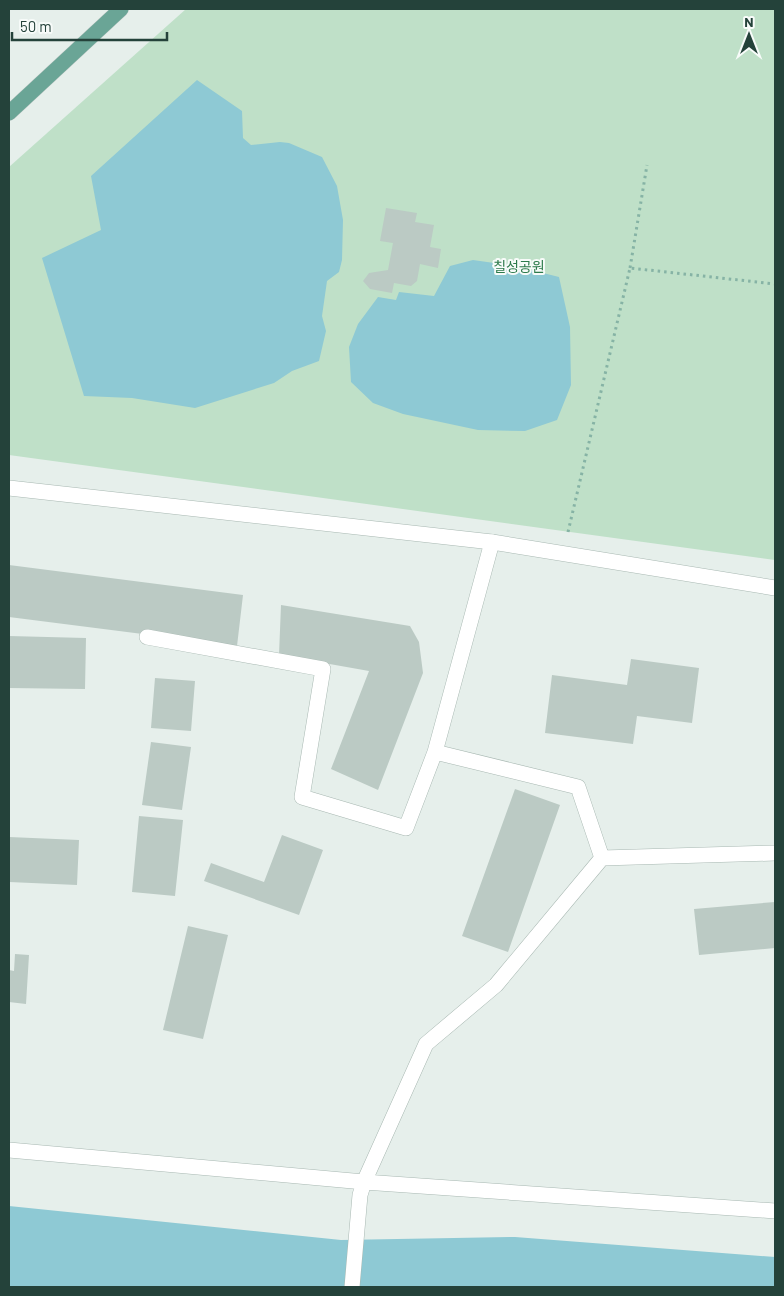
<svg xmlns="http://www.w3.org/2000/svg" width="784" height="1296" viewBox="0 0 784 1296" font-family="Barlow,'Noto Sans KR',sans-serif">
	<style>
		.green { fill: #bfe0c8 }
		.water { fill: #8ec9d4 }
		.building { fill: #bbcac4 }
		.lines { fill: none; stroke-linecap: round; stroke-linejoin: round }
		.minor-casing { stroke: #a8b8b2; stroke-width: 16 }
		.tertiary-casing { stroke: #a8b8b2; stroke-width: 16 }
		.primary-casing { stroke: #c2cac8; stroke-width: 16 }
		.path { stroke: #86b3a5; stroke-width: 3; stroke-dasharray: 2.5 4; stroke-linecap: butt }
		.minor { stroke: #fff; stroke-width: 15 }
		.tertiary { stroke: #fff; stroke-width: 15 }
		.primary { stroke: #6aa596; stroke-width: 15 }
		.labels { text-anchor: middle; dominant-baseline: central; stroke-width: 4; stroke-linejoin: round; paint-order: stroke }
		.park-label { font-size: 14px; fill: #2d7a4b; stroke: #f7fbf9 }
	</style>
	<rect width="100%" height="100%" fill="#e6efeb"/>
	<path class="green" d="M186 9H775V560L9 455V167Z"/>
	<path class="water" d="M197 80 242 111 243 138 251 145 280 142 289 143 322 157 337 186 343 220 342 260 339 272 327 281 322 316 326 331 319 361 292 371 274 383 195 408 132 398 84 396 42 258 101 230 91 176Z
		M473 260 515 266 559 277 570 327 571 385 557 420 525 431 478 430 403 414 373 403 351 382 349 347 358 324 378 297 396 300 399 292 434 296 450 266Z
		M9 1206 341 1240 515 1237 775 1257V1287H9Z"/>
	<path class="building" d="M386 208 417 213 415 222 434 225 430 247 441 249 438 268 420 264 417 281 411 286 394 283 392 293 370 289 363 281 369 273 388 270 393 243 380 241Z
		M9 565 243 595 237 646 9 617Z
		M281 605 410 626 419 642 423 673 378 790 331 769 369 671 279 655Z
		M9 636 86 638 85 689 9 688Z
		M631 659 699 668 692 723 637 716 633 744 545 733 552 675 627 685Z
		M155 678 195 681 191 731 151 728Z
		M151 742 191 747 182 810 142 805Z
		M515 789 560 805 508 952 462 936Z
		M139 816 183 820 175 896 132 892Z
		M282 835 323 850 299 915 204 881 211 863 264 882Z
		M9 837 79 840 77 885 9 882Z
		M775 902V948L699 955 694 909Z
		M188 926 228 935 203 1039 163 1030Z
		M15 954 29 955 26 1004 9 1002V970L14 971Z"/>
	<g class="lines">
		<g class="minor-casing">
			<path id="minor" d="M147 637 323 669 302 797 406 828 435 752 492 542
				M435 752 578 787 602 858 775 853
				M9 1150 364 1182 775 1211
				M352 1287 360 1195 364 1182 426 1044 496 985 602 858"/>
		</g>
		<g class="tertiary-casing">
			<path id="tertiary" d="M9 488 492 542 775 588"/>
		</g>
		<g class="primary-casing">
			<path id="primary" d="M9 113 121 9"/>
		</g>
		<path class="path" d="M630 268 647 165
			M568 532 630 268 775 284"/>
		<use href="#minor" class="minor"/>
		<use href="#tertiary" class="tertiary"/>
		<use href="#primary" class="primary"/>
	</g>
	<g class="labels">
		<g class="park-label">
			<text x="519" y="266">칠성공원</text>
		</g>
	</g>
	<rect width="784" height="1296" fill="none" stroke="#24423a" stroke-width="20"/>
	<g transform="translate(749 35)" stroke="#f7fbf9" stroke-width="4" paint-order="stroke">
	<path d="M0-4L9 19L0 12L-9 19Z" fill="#24423a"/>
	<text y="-8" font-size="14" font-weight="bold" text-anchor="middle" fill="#24423a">N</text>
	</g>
	<path d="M12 32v8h155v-8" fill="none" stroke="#24423a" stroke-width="2.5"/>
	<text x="20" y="32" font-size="15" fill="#24423a" stroke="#f7fbf9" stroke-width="4" paint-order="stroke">50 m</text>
</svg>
